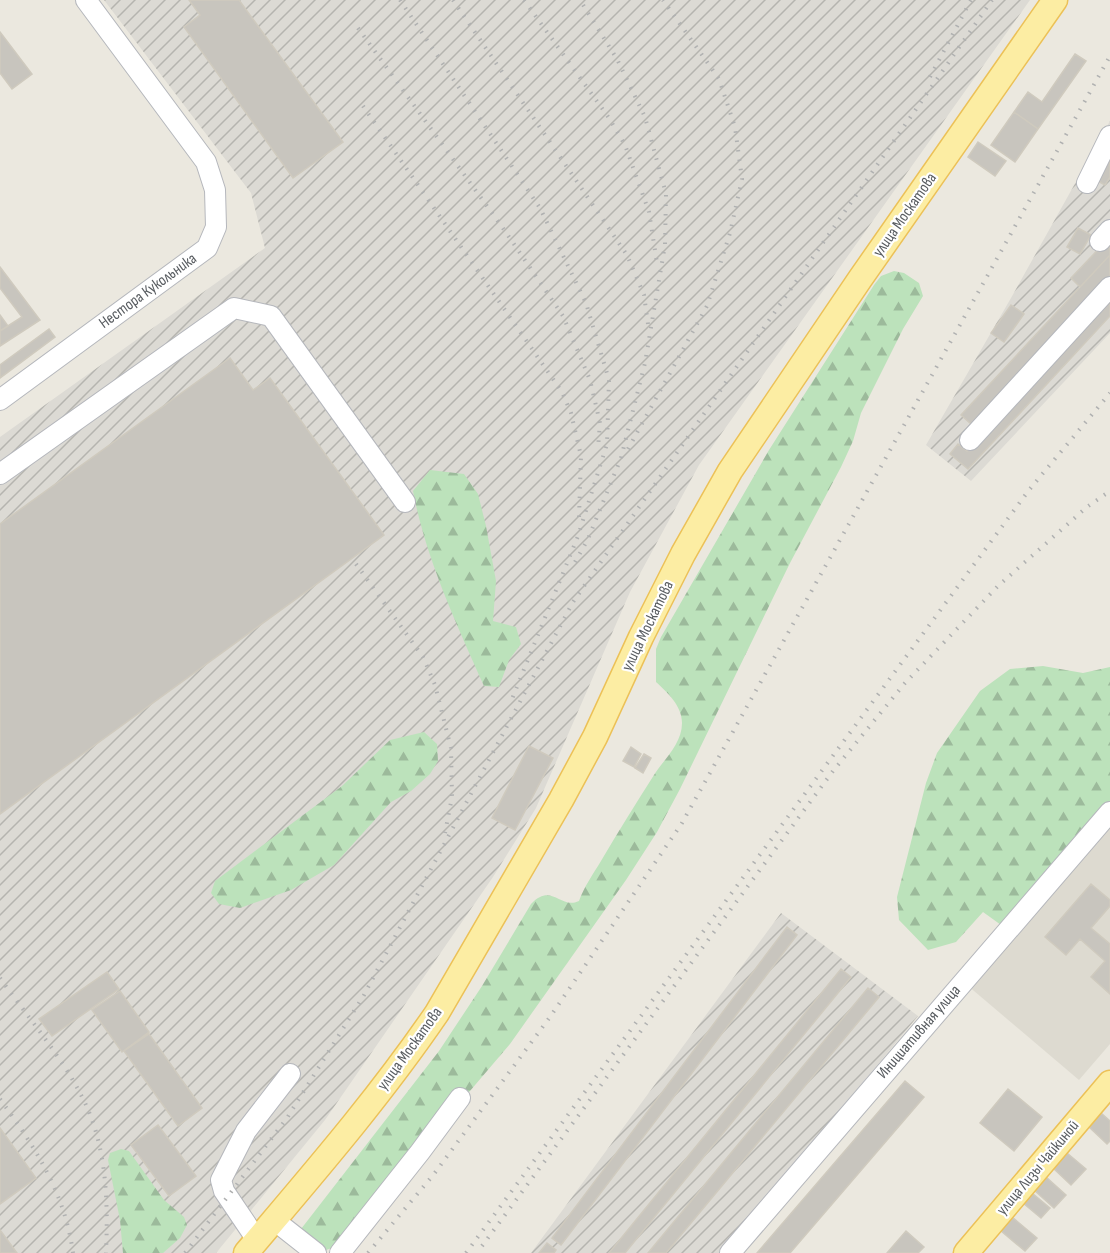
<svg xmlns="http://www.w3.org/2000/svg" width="1110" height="1253" viewBox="0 0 1110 1253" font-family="'Sofia Sans Condensed',sans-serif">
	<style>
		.industrial { fill: url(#industrial-furrows) }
		.education { fill: #dddad0 }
		.forest { fill: url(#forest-firs) }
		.building { fill: #c8c5be; stroke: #cfcabe; stroke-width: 1.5 }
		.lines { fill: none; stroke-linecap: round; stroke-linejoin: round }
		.minor-casing { stroke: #b5b7bc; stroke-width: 22 }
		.major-casing { stroke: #ecc157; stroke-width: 27 }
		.minor { stroke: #fff; stroke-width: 20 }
		.major { stroke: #fceda3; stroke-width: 24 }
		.rail { stroke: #b0b1b1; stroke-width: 4; stroke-dasharray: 1.5 8; stroke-linecap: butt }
		.labels { text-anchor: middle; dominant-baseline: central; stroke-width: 4.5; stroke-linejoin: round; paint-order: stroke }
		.street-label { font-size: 16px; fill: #585c60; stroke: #fff }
	</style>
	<defs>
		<pattern id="industrial-furrows" width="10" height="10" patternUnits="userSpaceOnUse" patternTransform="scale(1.5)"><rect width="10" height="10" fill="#dcdad4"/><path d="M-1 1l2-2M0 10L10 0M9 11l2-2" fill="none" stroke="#b5b4af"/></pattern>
		<pattern id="forest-firs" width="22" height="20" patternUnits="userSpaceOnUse" patternTransform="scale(1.5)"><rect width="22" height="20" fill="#bce2bb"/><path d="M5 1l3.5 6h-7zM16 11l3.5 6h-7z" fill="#9cba9b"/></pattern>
	</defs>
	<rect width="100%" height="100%" fill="#ebe8df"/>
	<path class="industrial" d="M104 0H1030L699 465 630 592 536 808 493 877 325 1120 216 1253H0V437L265 248 251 193Z
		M1110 121V333L971 481 926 445 1011 298Z
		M781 913 918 1016 721 1253H531Z"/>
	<path class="education" d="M1110 819V1044L1079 1080 967 985Z"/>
	<path class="forest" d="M894 271 904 273 919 283 923 296 903 329 861 413 853 441 841 467 790 563 680 789 657 832 626 880 510 1044 338 1246 326 1250 309 1238 301 1229 439 1051 482 986 531 904C552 882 560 910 579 901 584 887 593 874 601 861 618 832 636 803 654 775 664 759 682 744 682 723 682 706 668 693 656 682V649L661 637 769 450 874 285 881 276Z
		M430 470 464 474 478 494 486 526 496 581 493 621 516 627 521 644 509 660 499 687 484 686C456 623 426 559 413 491Z
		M1043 666 1083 673 1110 667V814L1008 930 983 912 956 942 928 950 899 920 897 897 926 783 937 753 980 691 1010 669Z
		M424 732 437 744 438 761 430 774 411 791 391 802 334 865 291 890 240 908 219 904 211 893 215 881 342 786 390 740Z
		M121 1149 129 1151 164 1200 184 1217 187 1225 180 1238 163 1253H123L120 1220 108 1160 110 1153Z"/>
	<path class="building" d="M189 0H239L343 142 293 178 184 27 200 15Z
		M0 32 32 74 12 89 0 73Z
		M1075 54 1086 61 1038 129 1014 112 1028 92 1042 102Z
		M1014 112 1038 129 1015 162 991 145Z
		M978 142 1006 161 995 176 968 157Z
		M1110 152V177L1105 185 1094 179Z
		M1078 228 1091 235 1080 254 1067 247Z
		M1110 237V255L1080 287 1071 278Z
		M1110 255V276L971 424 961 415Z
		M0 267 40 320 0 346V331L22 317 0 288Z
		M1110 298V316L968 469 950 454 958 444 967 451Z
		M1011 305 1024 314 1004 342 991 333Z
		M0 315 8 326 0 331Z
		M49 329 55 337 0 378V365Z
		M230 358 253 390 270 378 384 535 0 814V524Z
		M529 746 553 758 515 830 492 818Z
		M631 747 641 754 634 767 623 761Z
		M644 754 651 758 643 773 635 768Z
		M1091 884 1110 900V906L1091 928 1110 944V994L1091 977 1105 961 1080 939 1066 955 1045 937Z
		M787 927 797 935 561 1245 552 1238Z
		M841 969 851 977 625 1253H609Z
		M107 972 119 989 52 1036 39 1019Z
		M868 988 879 997 666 1253H648Z
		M120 991 149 1032 122 1052 92 1010Z
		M149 1034 202 1108 178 1126 124 1051Z
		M905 1081 924 1097 790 1253H757Z
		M1008 1089 1042 1117 1014 1151 980 1123Z
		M1101 1113 1110 1121V1141L1107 1144 1089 1127Z
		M158 1125 196 1176 169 1196 131 1145Z
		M0 1128 36 1178 0 1204Z
		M1067 1153 1086 1169 1071 1185 1053 1168Z
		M1046 1177 1066 1195 1054 1208 1034 1190Z
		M1032 1193 1050 1208 1041 1218 1023 1203Z
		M1012 1217 1037 1238 1025 1251 1001 1231Z
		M0 1230 17 1253H0Z
		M906 1231 924 1247 918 1253H887Z
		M547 1243 556 1250 554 1253H539Z"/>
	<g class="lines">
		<g class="minor-casing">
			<path id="minor" d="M1087 183 1110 136
				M1100 241 1110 230
				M0 400 207 248 216 227 215 190 206 162 86 0
				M970 440 1110 287
				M0 474 234 308 271 316 405 502
				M274 1220 316 1253
				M257 1240 224 1191 221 1180 246 1131 290 1074
				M340 1253 420 1152 460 1098
				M730 1253 1110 812"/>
		</g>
		<g class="major-casing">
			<path id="major" d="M246 1253C312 1175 379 1098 437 1013L561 800 595 737 641 637 683 554 730 471 860 279 1055 0
				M966 1253 1110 1083"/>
		</g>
		<use href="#minor" class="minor"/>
		<use href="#major" class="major"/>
		<path class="rail" d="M400 0 540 208 586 303 609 380 607 444 578 536 510 704
			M453 0 627 255 644 295 648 324
			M524 0 609 118 625 145 649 212 657 263
			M358 28 505 231 563 316 590 380 600 423 598 448
			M930 77 971 0
			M363 106 562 392 571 413 581 456 579 518
			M628 449 707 306 730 233 742 179 735 127 719 79 663 0
			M575 562 588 539 621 458 645 363 665 245 666 194 645 117 617 59 580 0
			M356 564 423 657 435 685 451 748 452 797 445 833
			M0 978C29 1019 70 1066 89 1112 107 1156 108 1206 106 1253
			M0 1099C35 1147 65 1193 73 1253
			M482 1246 833 771 905 683 998 586 1087 507 1110 491
			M185 1253 287 1118 364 995 573 602 992 0
			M368 1253 434 1174 550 1017 682 823 1110 56
			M466 1253 1029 490 1110 393"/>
	</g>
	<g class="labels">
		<g class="street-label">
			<text transform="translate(905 215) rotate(-55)">улица Москатова</text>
			<text transform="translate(148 291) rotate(-36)">Нестора Кукольника</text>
			<text transform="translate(648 626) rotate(-64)">улица Москатова</text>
			<text transform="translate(919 1032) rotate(-49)">Инициативная улица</text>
			<text transform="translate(410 1049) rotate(-54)">улица Москатова</text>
			<text transform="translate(1038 1168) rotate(-50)">улица Лизы Чайкиной</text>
		</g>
	</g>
</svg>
